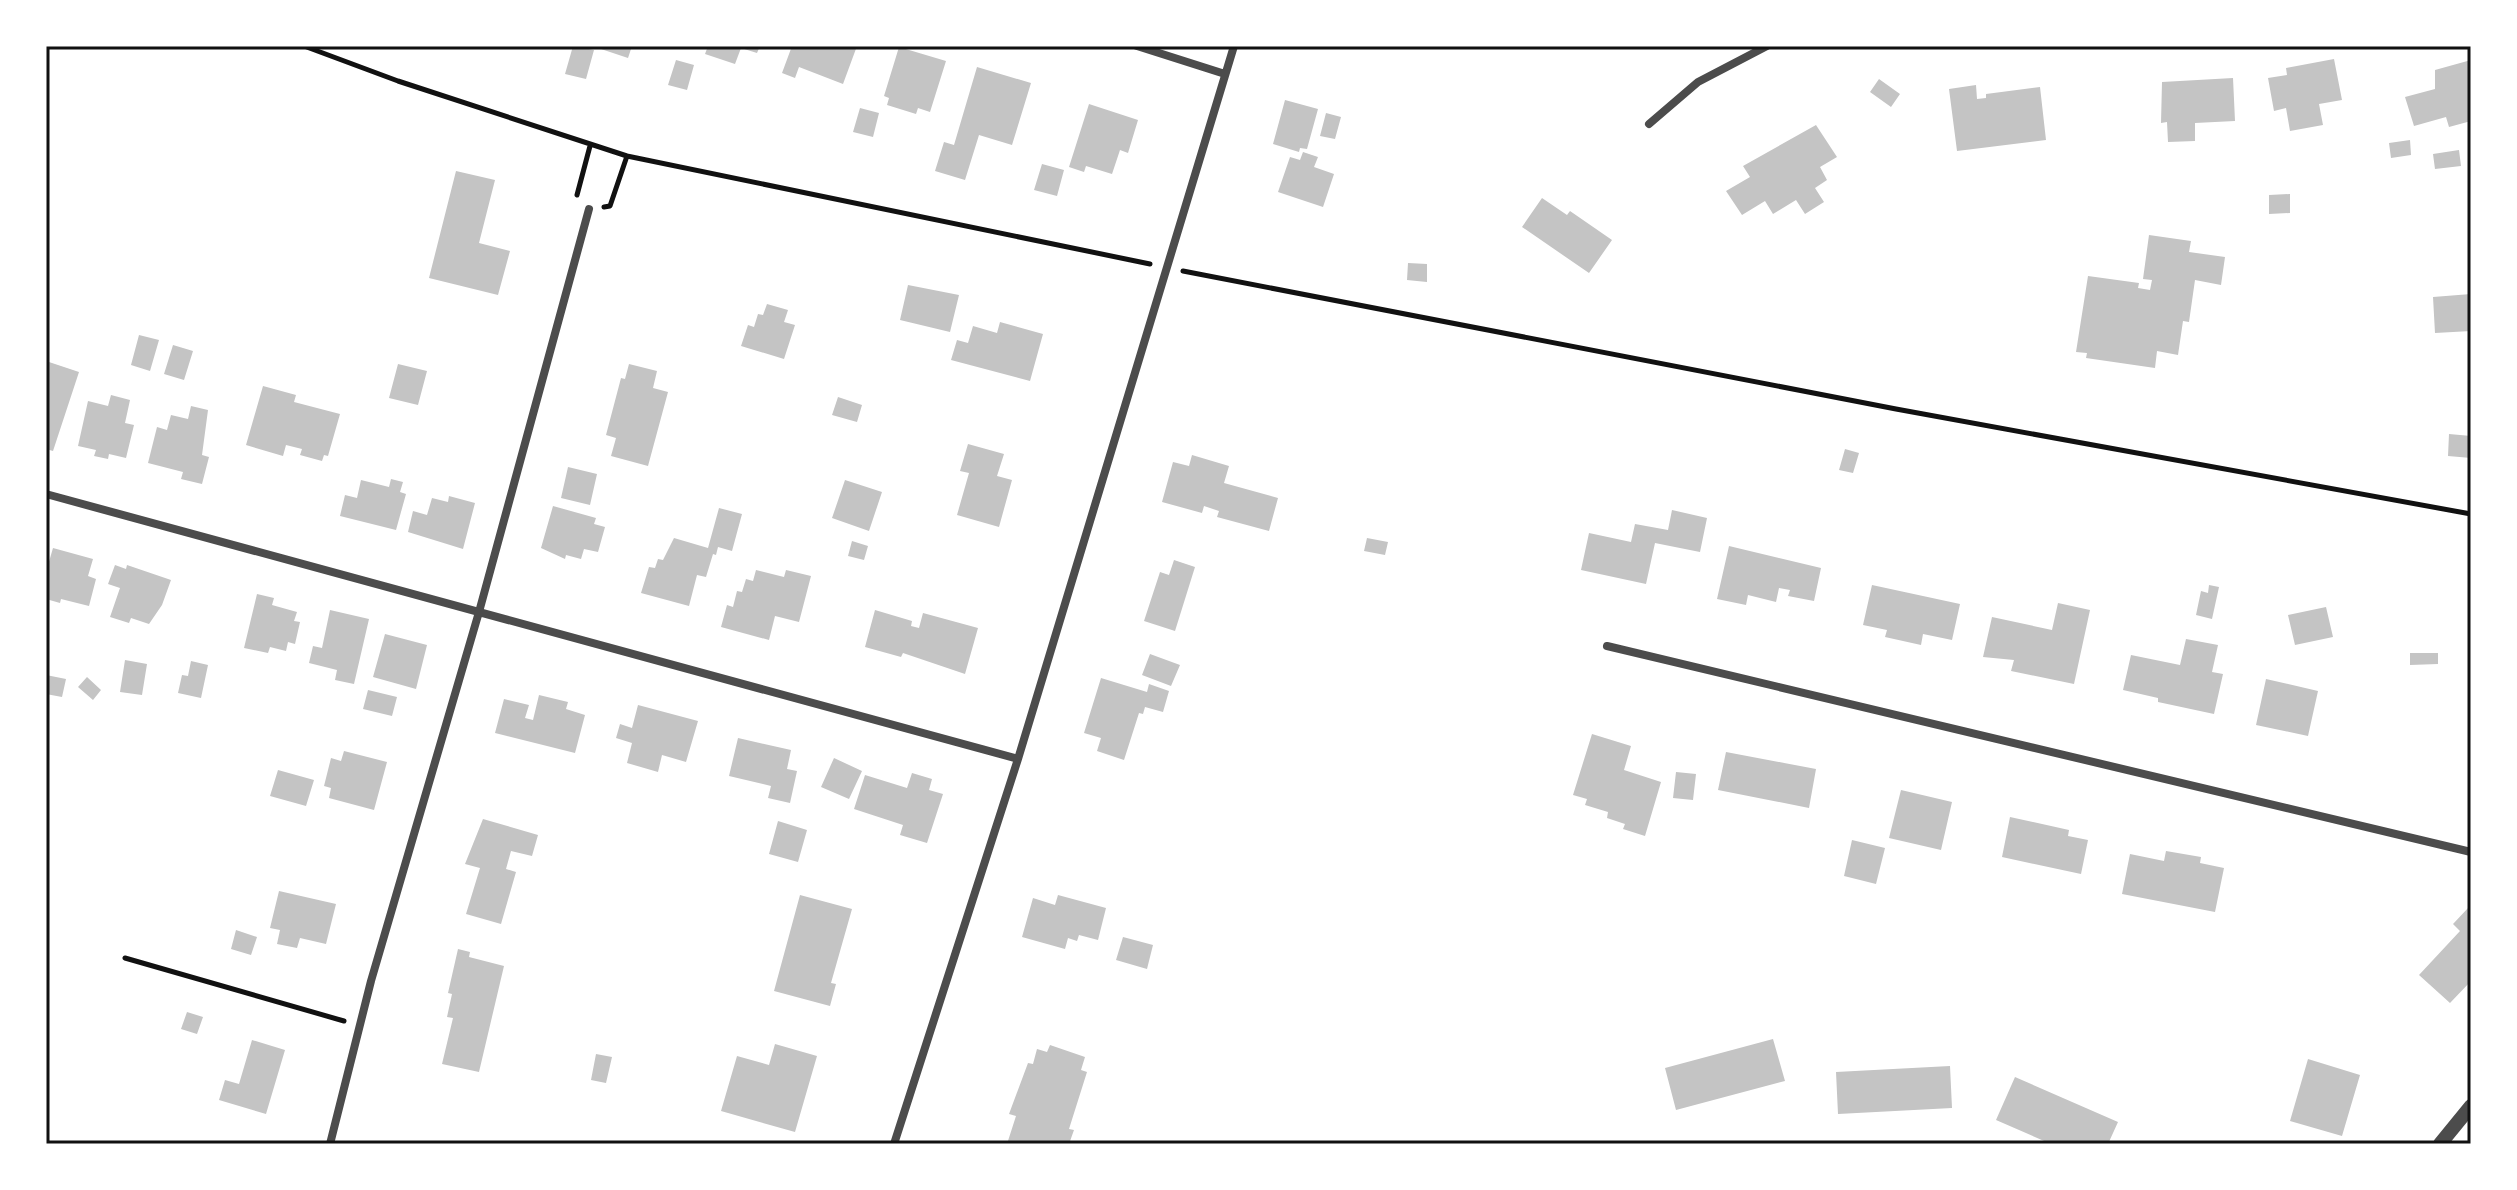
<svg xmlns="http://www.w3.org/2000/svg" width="2517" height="1190" viewBox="0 0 2517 1190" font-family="Karla,sans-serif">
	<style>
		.building { fill: #c4c4c4 }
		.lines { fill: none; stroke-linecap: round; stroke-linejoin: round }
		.path { stroke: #111; stroke-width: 5 }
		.minor { stroke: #4c4c4c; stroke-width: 8 }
		.tertiary { stroke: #4c4c4c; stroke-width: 14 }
		.neatline { fill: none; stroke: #111; stroke-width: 3 }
	</style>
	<rect width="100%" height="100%" fill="#fff"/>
	<path class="building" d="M573 46 594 50 586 79 565 74Z
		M602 46H632L628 58 601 49Z
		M708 46H760L757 53 741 48 735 64 705 54Z
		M792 46H857L843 84 799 67 795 78 782 73Z
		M899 47 946 61 930 112 918 108 916 114 887 105 889 98 884 96Z
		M2334 59 2342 100 2319 104 2323 125 2290 131 2286 108 2274 111 2268 78 2287 75 2286 68Z
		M676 60 694 65 687 90 668 85Z
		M2471 60V121L2449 127 2446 117 2414 126 2405 97 2435 89V70Z
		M977 67 1031 83 1012 145 979 135 965 180 935 171 944 142 954 145Z
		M2233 78 2235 121 2195 123V141L2168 142 2167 122 2161 123 2162 82Z
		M1879 79 1900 94 1891 107 1870 92Z
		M1976 85 1977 99 1986 98V94L2040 87 2046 140 1957 151 1949 89Z
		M1285 100 1318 109 1307 149 1300 148 1299 152 1273 144Z
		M1089 104 1138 120 1128 153 1120 150 1112 174 1086 166 1084 172 1069 167Z
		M860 108 879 113 873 137 853 132Z
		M1326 113 1341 117 1335 139 1320 136Z
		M1816 125 1837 157 1820 167 1827 180 1815 188 1824 202 1805 214 1796 200 1773 214 1765 201 1742 215 1726 191 1750 177 1743 166Z
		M2410 140 2411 155 2391 158 2389 143Z
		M2459 150 2461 166 2435 169 2433 154Z
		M1303 152 1318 157 1314 167 1334 174 1323 207 1278 192 1290 157 1300 160Z
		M1042 164 1064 170 1057 196 1034 190Z
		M456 171 495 180 479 243 510 251 498 295 429 278Z
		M2290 194V213L2269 214V195Z
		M1542 198 1567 215 1570 211 1612 240 1589 273 1522 227Z
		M2149 235 2191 241 2189 252 2225 257 2221 285 2195 280 2189 322 2183 321 2178 355 2157 351 2155 368 2086 358 2087 353 2076 352 2088 276 2139 283 2138 288 2150 290 2152 280 2143 279Z
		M1408 263 1427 264V282L1407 280Z
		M908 285 959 295 950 332 900 320Z
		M2471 294V331L2435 333 2433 297Z
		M767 304 788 310 784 322 795 325 784 359 741 346 748 325 754 327 758 314 763 315Z
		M1000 322 1043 334 1030 381 951 360 957 340 968 343 973 326 997 333Z
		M139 335 159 340 150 371 131 365Z
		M173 345 193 351 184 380 164 374Z
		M46 361 79 372 53 451 46 449Z
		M398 364 427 371 418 405 389 398Z
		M629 364 657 371 653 388 668 392 648 466 611 456 616 438 606 435 621 378 625 379Z
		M263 386 296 395 294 402 340 414 328 456 324 455 322 461 300 455 302 449 286 445 283 456 246 445Z
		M111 395 130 400 125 423 134 425 126 458 109 454 108 459 94 456 96 450 78 446 88 401 108 406Z
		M838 397 862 405 857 422 832 415Z
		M191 406 208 410 202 455 209 457 202 484 181 479 183 472 148 463 157 427 167 430 171 415 188 419Z
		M2449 434 2471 436V458L2448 456Z
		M968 444 1004 454 997 476 1012 480 999 527 957 515 969 473 960 471Z
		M1845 449 1859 453 1853 473 1839 470Z
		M1192 455 1229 466 1224 483 1278 498 1269 531 1217 517 1219 511 1204 506 1202 513 1162 502 1173 462 1189 466Z
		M568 467 597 474 590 505 561 498Z
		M391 479 403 482 400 492 406 494 396 530 340 516 345 495 357 498 361 480 389 487Z
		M845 480 882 492 869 531 832 518Z
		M449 496 475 503 463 549 408 532 413 511 427 515 432 498 448 502Z
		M553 506 596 518 594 524 605 527 598 552 584 549 581 559 566 555 565 559 541 548Z
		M719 508 742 514 732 551 718 547 716 555 713 554 706 577 697 575 689 606 641 593 649 567 655 568 658 559 663 560 674 538 708 548Z
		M1672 510 1707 518 1700 552 1655 543 1646 584 1581 570 1589 533 1631 542 1635 524 1668 530Z
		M1367 538 1388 542 1385 555 1364 551Z
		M852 541 868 546 864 560 848 556Z
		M1729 546 1821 568 1814 601 1788 596 1790 590 1779 588 1776 602 1748 595 1746 605 1717 599Z
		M53 548 93 559 88 576 96 579 89 606 61 599 60 603 46 599V572Z
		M1174 560 1195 567 1175 631 1144 621 1160 572 1169 575Z
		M115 565 126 569 127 565 171 580 162 605 149 624 131 618 129 623 110 617 120 588 108 584Z
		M756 570 784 577 786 570 811 576 799 622 775 616 769 640 721 627 727 605 733 607 737 591 742 592 746 579 753 581Z
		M1872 585 1960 604 1952 640 1923 634 1921 645 1885 637 1887 630 1863 625Z
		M2209 585 2219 587 2212 619 2196 615 2201 591 2208 593Z
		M257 594 274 598 272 605 297 612 294 621 300 622 295 644 288 642 286 651 270 647 268 653 244 648Z
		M2058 603 2090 610 2074 684 2011 671 2014 660 1983 657 1992 617 2052 630Z
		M2326 607 2333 637 2295 645 2288 615Z
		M330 610 369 619 354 684 335 680 337 670 309 663 313 646 322 648Z
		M875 610 912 621 911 626 919 628 923 613 978 628 965 674 903 653 901 657 865 647Z
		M385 634 427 645 416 689 373 677Z
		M2186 639 2218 645 2212 672 2223 674 2214 714 2158 702V698L2123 690 2131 655 2180 665Z
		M2410 653H2438V664L2410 665Z
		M1150 654 1180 665 1171 686 1142 675Z
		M125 660 147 664 142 695 120 692Z
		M191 661 208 665 201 698 178 693 182 675 188 676Z
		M46 675 66 679 62 697 46 694Z
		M87 677 101 690 93 700 78 687Z
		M1101 678 1147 692 1149 684 1169 691 1163 712 1145 707 1143 714 1139 713 1124 760 1097 751 1101 738 1084 733Z
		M2266 679 2318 691 2308 736 2256 725Z
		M368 690 397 697 392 716 363 709Z
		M539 695 568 702 566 709 585 715 575 753 495 733 504 699 529 705 525 718 533 720Z
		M638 705 698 721 686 762 662 755 658 772 627 763 632 743 616 738 620 724 632 728Z
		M1592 734 1631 746 1624 770 1661 782 1645 836 1623 829 1625 824 1607 818 1608 812 1585 805 1587 799 1573 795Z
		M738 738 791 750 787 769 797 771 790 803 768 798 771 786 729 776Z
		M344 751 387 762 374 810 329 798 331 788 324 786 331 758 341 761Z
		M1726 752 1816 769 1809 808 1718 790Z
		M834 758 862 771 849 799 821 787Z
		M278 770 314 780 306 806 270 796Z
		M1676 772 1696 774 1693 800 1673 798Z
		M912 773 932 779 929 790 943 794 927 843 900 835 903 825 854 809 865 775 907 788Z
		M1901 790 1952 802 1941 850 1889 838Z
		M2010 817 2069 830 2068 836 2088 840 2081 874 2002 857Z
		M483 819 538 835 532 856 511 851 506 869 516 872 501 924 466 914 480 868 465 864Z
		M778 821 807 830 798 862 769 854Z
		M1852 840 1885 848 1876 884 1844 876Z
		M2166 851 2201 857 2200 863 2224 868 2215 912 2122 894 2130 854 2164 861Z
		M279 891 336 904 326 944 300 938 297 948 277 944 280 930 270 928Z
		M800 895 852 909 831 983 836 984 830 1006 774 991Z
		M1058 895 1106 908 1098 940 1079 935 1077 941 1068 938 1065 949 1022 937 1033 898 1055 905Z
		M2469 907 2471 981 2450 1003 2419 975 2460 931 2453 924Z
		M236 930 257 937 251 955 231 949Z
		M1123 937 1153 945 1147 969 1116 960Z
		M458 949 470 952 469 957 504 966 479 1072 442 1064 453 1018 447 1017 452 994 448 993Z
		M187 1012 203 1017 197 1034 181 1029Z
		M1773 1039 1785 1081 1676 1110 1665 1068Z
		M252 1040 285 1050 266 1114 219 1100 225 1080 239 1084Z
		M775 1044 817 1056 795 1132 721 1111 737 1056 769 1065Z
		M1050 1045 1085 1057 1081 1070 1087 1072 1069 1129 1074 1130 1069 1144H1007L1016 1116 1009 1114 1028 1063 1033 1064 1037 1049 1047 1052Z
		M596 1054 612 1057 606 1083 591 1080Z
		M2308 1059 2360 1075 2342 1136 2290 1121Z
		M1950 1066 1952 1108 1838 1114 1836 1072Z
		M2015 1077 2118 1122 2108 1144H2051L1996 1120Z"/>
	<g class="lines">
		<path class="path" d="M304 46 398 81 627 156 1150 264
			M577 195 590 146
			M604 207 610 206 627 156
			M1183 271 1896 409 2471 514
			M125 958 344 1021"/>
		<path class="minor" d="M1137 46 1225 74
			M1649 124 1698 82 1767 46
			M46 494 1018 759
			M1607 646 2471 852
			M330 1144 371 981 479 612 589 209
			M894 1144 1018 759 1234 46"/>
		<path class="tertiary" d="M2440 1144 2471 1106"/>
	</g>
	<rect width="2517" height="1190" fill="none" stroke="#ffffff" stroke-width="96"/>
	<rect x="48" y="48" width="2421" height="1094" class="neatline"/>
</svg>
